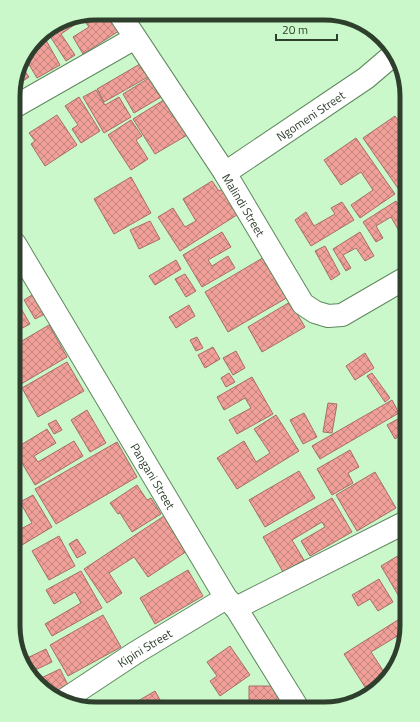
<svg xmlns="http://www.w3.org/2000/svg" width="420" height="722" viewBox="0 0 420 722" font-family="'Titillium Web',sans-serif">
	<style>
		.building { fill: url(#building-cross-hatch); stroke: #a86c68 }
		.lines { fill: none; stroke-linecap: round; stroke-linejoin: round }
		.minor-casing { stroke: #60885f; stroke-width: 24 }
		.minor { stroke: #fff; stroke-width: 22 }
		.labels { text-anchor: middle; dominant-baseline: central; stroke-width: 3; stroke-linejoin: round; paint-order: stroke }
		.street-label { font-size: 12px; fill: #2e3f2d; stroke: #cbf8ca }
		.rim { fill: none; stroke: #2e3f2d; stroke-width: 5 }
	</style>
	<defs>
		<pattern id="building-cross-hatch" width="8" height="8" patternUnits="userSpaceOnUse"><rect width="8" height="8" fill="#f09f99"/><path d="M0 0l8 8M0 8l8-8" fill="none" stroke="#c3837d"/></pattern>
	</defs>
	<rect width="100%" height="100%" fill="#cbf8ca"/>
	<path class="building" d="M96 13H112L122 29 83 54 73 37 89 27 83 19 61 34 75 55 66 61 46 30 64 19Z
		M42 33 60 65 37 78 24 56Z
		M20 64 29 77 14 87V85Z
		M140 64 148 77 104 102 97 89Z
		M149 78 161 97 134 113 123 94Z
		M96 90 105 105 119 97 131 117 104 133 83 97Z
		M79 97 100 131 81 143 72 129 78 125 65 106Z
		M167 98 189 134 155 154 133 119Z
		M57 115 77 145 45 166 31 144 35 141 29 133Z
		M395 116 403 127V157L398 161 403 169V193L402 194 363 138Z
		M131 120 142 136 136 140 148 159 131 170 108 135Z
		M356 138 395 194 360 218 351 205 373 190 361 172 341 185 324 160Z
		M131 177 151 213 114 234 94 199Z
		M212 181 219 191 224 188 240 213 180 251 158 217 173 208 185 227 196 221 183 199Z
		M396 201 404 213V228L399 231 391 217 376 226 383 238 376 242 363 222Z
		M342 202 354 220 311 246 295 220 306 212 314 226 335 214 331 208Z
		M150 221 160 239 139 249 130 230Z
		M222 232 231 247 208 260 212 266 228 256 235 268 202 287 183 255Z
		M360 232 374 256 365 261 356 248 343 255 351 268 346 271 333 249Z
		M325 246 340 274 331 280 315 251Z
		M266 256 290 296 228 332 205 292Z
		M176 260 181 269 155 285 149 276Z
		M185 274 196 291 186 297 175 279Z
		M35 293 47 313 35 319 24 300Z
		M15 298 30 324 15 332Z
		M290 302 305 327 262 352 248 327Z
		M189 305 195 316 176 328 169 317Z
		M49 325 67 357 16 387 15 345Z
		M197 337 203 348 196 351 190 340Z
		M213 347 220 359 205 368 198 355Z
		M236 351 245 368 233 375 223 358Z
		M365 353 374 368 355 380 346 366Z
		M67 362 84 391 38 417 22 388Z
		M229 373 235 382 226 387 221 378Z
		M372 373 390 398 385 402 367 376Z
		M252 377 273 414 237 434 229 420 251 408 245 398 224 410 217 397Z
		M392 400 399 413 320 459 312 446Z
		M328 403 337 404 332 433 323 432Z
		M87 410 106 443 90 452 71 420Z
		M304 413 317 437 303 444 290 420Z
		M276 415 299 451 237 489 217 458 244 441 256 462 270 453 254 429Z
		M405 415V435L404 433 395 439 387 425Z
		M56 420 62 430 54 434 48 424Z
		M47 429 56 443 34 456 38 462 74 441 83 456 35 485 16 453V448Z
		M117 442 137 477 56 524 35 489Z
		M350 450 359 467 348 473 353 483 332 495 317 469Z
		M299 471 315 498 265 527 249 500Z
		M375 472 396 508 357 531 336 495Z
		M137 485 147 500 151 498 161 514 132 532 120 513 118 514 110 503Z
		M33 495 52 527 17 548V531L32 523 20 502Z
		M332 498 352 532 310 556 301 541 325 527 322 522 292 540 304 560 283 572 263 537Z
		M164 516 187 551 148 577 134 557 109 573 122 593 107 603 84 569Z
		M59 536 75 566 49 580 32 551Z
		M77 539 86 553 77 558 69 544Z
		M406 551 407 604 404 605 381 566Z
		M188 570 203 596 155 624 140 598Z
		M81 571 102 608 52 636 45 624 81 603 75 592 54 604 46 590Z
		M379 579 393 602 378 611 370 599 358 606 352 595Z
		M103 615 121 647 68 676 50 645Z
		M401 618 407 627V632L403 642 399 635 371 652 386 675 365 687 344 654Z
		M230 646 250 675 220 696 210 681 217 676 207 662Z
		M46 649 52 662 31 672 23 660Z
		M60 669 68 685 51 694 45 692 37 680Z
		M249 686H277V706H249Z
		M155 691 164 707 126 708Z"/>
	<g class="lines">
		<g class="minor-casing">
			<g id="minor">
				<path id="s1" d="M119 13 225 173 303 304 315 312 328 316 342 315 404 279"/>
				<path d="M14 107 135 38"/>
				<path id="s2" d="M225 173 366 78 393 55"/>
				<path id="s3" d="M15 244 226 598 236 608 296 705"/>
				<path d="M236 608 406 522"/>
				<path id="s4" d="M64 700 135 653 226 598"/>
			</g>
		</g>
		<use href="#minor" class="minor"/>
	</g>
	<g class="labels">
		<g class="street-label">
			<text stroke="none"><textPath href="#s2" startOffset="103">Ngomeni Street</textPath></text>
			<text stroke="none"><textPath href="#s1" startOffset="229">Malindi Street</textPath></text>
			<text stroke="none"><textPath href="#s3" startOffset="270">Pangani Street</textPath></text>
			<text stroke="none"><textPath href="#s4" startOffset="96">Kipini Street</textPath></text>
		</g>
	</g>
	<path d="M0 0H420V722H0ZM96 20H324A76 76 0 0 1 400 96V626A76 76 0 0 1 324 702H96A76 76 0 0 1 20 626V96A76 76 0 0 1 96 20Z" fill="#cbf8ca" fill-rule="evenodd"/>
	<path class="rim" d="M96 20H324A76 76 0 0 1 400 96V626A76 76 0 0 1 324 702H96A76 76 0 0 1 20 626V96A76 76 0 0 1 96 20Z"/>
	<path d="M276 34v6h61v-6" fill="none" stroke="#2e3f2d" stroke-width="2"/>
	<text x="282" y="34" font-size="12" fill="#2e3f2d" stroke="#cbf8ca" stroke-width="3" paint-order="stroke">20 m</text>
</svg>
